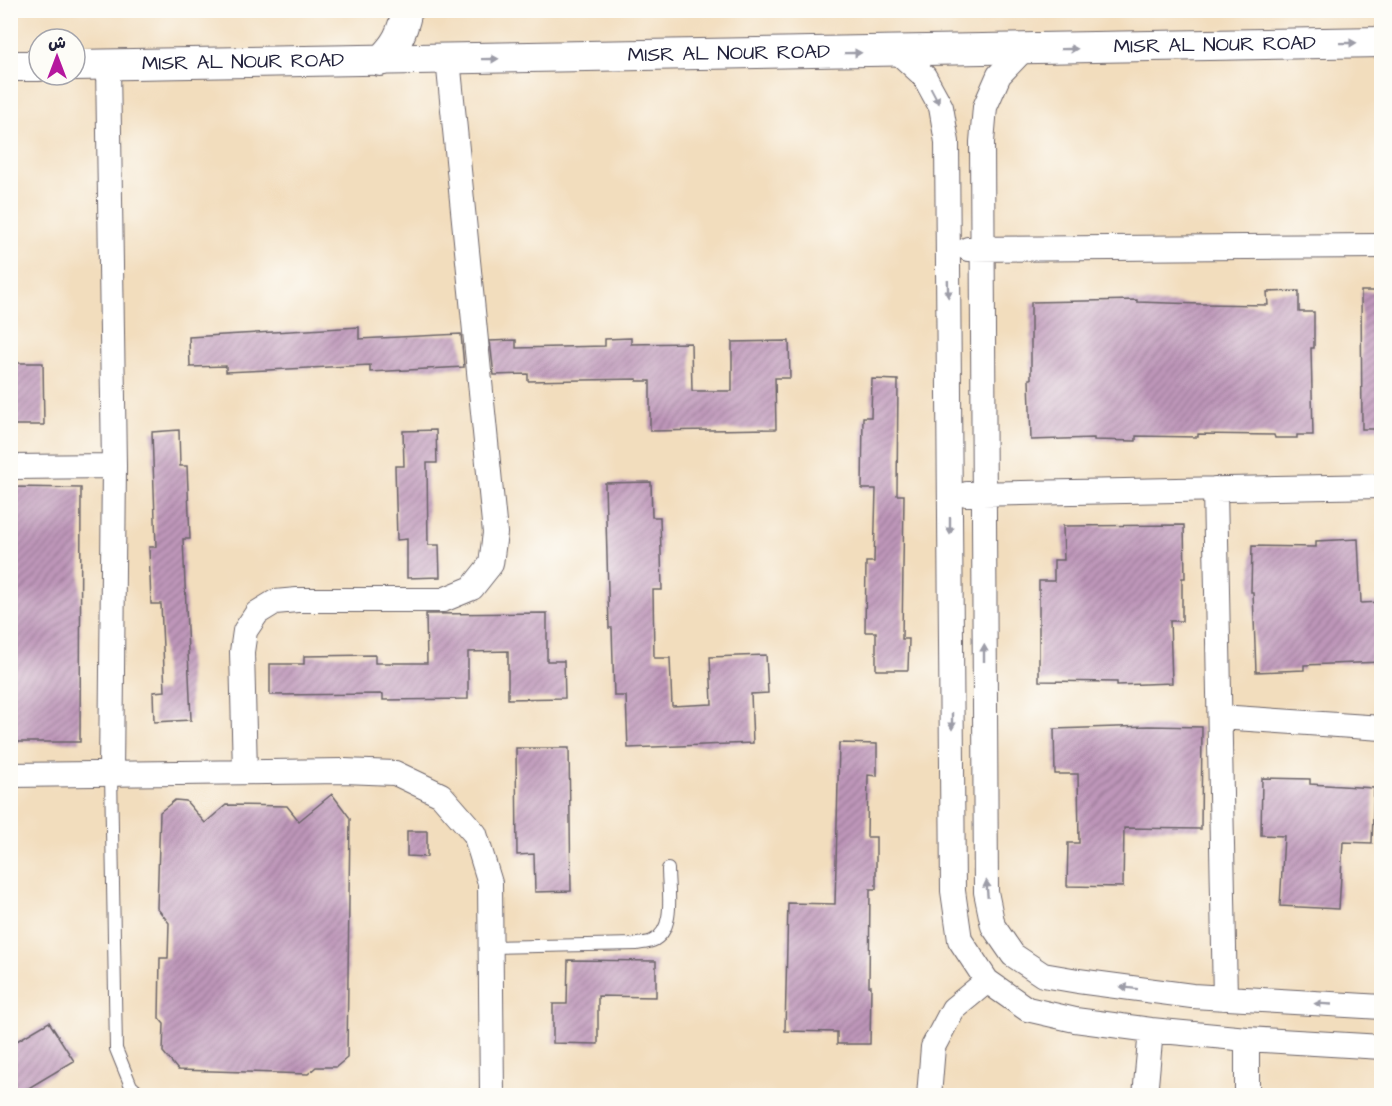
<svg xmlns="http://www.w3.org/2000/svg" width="1392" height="1106" viewBox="0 0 1392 1106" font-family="'Architects Daughter','Playpen Sans Arabic',sans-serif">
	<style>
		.building { fill: url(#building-hatch) }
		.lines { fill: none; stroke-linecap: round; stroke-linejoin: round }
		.service-casing { stroke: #6b6368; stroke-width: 14 }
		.minor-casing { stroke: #6b6368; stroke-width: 26 }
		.tertiary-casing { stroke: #6b6368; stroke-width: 32 }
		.service { stroke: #fff; stroke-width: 12 }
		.minor { stroke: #fff; stroke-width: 24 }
		.tertiary { stroke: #fff; stroke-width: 30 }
		.oneway { fill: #9c9ca7 }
		.labels { text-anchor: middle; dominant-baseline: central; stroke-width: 4.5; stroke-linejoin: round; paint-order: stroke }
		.street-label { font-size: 20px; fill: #22223b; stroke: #fdfcf7 }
	</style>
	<defs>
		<pattern id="building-hatch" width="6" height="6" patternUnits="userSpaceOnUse" patternTransform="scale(1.5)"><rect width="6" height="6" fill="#be96b9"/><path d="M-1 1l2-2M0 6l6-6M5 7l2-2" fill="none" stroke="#9a7a98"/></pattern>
	</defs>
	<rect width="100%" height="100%" fill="#fdfcf7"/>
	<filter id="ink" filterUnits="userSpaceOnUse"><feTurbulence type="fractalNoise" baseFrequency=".0167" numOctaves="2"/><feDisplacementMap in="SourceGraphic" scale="12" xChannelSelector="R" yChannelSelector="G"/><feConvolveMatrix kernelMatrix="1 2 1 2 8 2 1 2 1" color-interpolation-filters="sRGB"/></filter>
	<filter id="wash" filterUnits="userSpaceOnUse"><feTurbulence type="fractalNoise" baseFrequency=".008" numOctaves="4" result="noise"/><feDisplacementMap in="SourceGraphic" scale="24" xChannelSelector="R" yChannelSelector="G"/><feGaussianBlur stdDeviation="1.35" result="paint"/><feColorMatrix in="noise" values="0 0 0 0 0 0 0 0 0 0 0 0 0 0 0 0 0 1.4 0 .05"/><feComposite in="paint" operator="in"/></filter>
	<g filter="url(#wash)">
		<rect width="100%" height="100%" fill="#f2ddbd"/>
		<g id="blocks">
			<path class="building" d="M1299 291V312H1314V348H1311L1313 435H1297V438H1275L1274 435 1198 434V437L1136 436V441L1094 440V438L1031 440 1029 379H1031V302L1137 300V302L1201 304 1268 305 1267 292Z
				M1361 291H1382V429H1362Z
				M359 327V339L461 334 464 367 370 372V365L226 372V366L190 367 189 337Z
				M631 338V344L691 343 692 391H732V342L789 341 790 378H775L776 429 650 431V381H637V379L528 381V374L494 375 490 341 516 340V348L605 346V339Z
				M12 363H43L44 425H10Z
				M872 379 898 380 897 495H904L902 639H909L908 670H876V632H865L866 562H874L876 489H862L863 417H871Z
				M179 430 180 466H187L190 539H183L191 720 154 722 153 692 165 691 161 604H151L149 547H156L152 432Z
				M436 430 437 463H427L428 545H439L440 577 407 578V539L397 540 395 466H404L403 431Z
				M651 482 652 517H660L662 590H653L654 658H670L672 706 712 704 710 657 766 655 768 693 751 694 753 743 628 748 626 696H614L612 628H609L605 483Z
				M10 487 81 488 80 742H10Z
				M1184 525 1185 578H1182V621H1170L1172 683 1117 685V682L1039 681V581H1054V560H1064L1063 526Z
				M1358 539 1361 603 1382 602V662L1304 665V670L1256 672 1253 592H1251L1252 546 1316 547V541Z
				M547 613V661H564L565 698 508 699V651L468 652V699L383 700V694L270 695V664H304V656L375 655V663H427L426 614Z
				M1149 726 1202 727 1201 829 1124 828 1123 887 1067 886 1068 843H1079L1078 774H1055L1054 729Z
				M839 743 877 744V776L868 775 867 837H876V889H870L869 986H871L870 1044H837V1032L785 1031 788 903 835 904Z
				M516 748H569L571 891 535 892 534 854 517 855Z
				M1262 778 1310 779V784L1374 788 1372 843 1343 842 1339 909 1280 906 1284 836 1261 835Z
				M332 794 350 818 347 1058 336 1067H316L308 1074 178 1070 163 1052 164 1024 159 1018 160 958H168L169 923 157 908 160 812 175 800 186 801 205 823 226 805 287 806 299 821Z
				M407 831H427V857L407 856Z
				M568 960 656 961V997L598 996V1044L553 1043V1004H567Z
				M49 1022 74 1061 17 1095H10V1045Z"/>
		</g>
	</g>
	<g filter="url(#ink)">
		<use href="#blocks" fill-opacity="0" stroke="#6b6368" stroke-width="1.5"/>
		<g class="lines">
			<g class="service-casing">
				<path id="service" d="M111 774 116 1049 131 1086 142 1096
					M490 947 637 944C641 943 648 943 652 941 676 931 668 890 668 869"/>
			</g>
			<g class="minor-casing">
				<path id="minor" d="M1023 50 999 75 985 107 982 142 986 892 993 926 1013 955 1043 975 1078 981 1192 996 1382 1007
					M898 52 924 76 941 107 947 142 953 891 960 940 987 981 1027 1009 1075 1020 1151 1030 1247 1039 1382 1047
					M108 65 114 466 111 774
					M968 249 1382 246
					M10 467 114 466
					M1215 489 1225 998
					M967 494 1382 486
					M1220 717 1382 728
					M245 772 242 652 245 631 257 613 275 602 297 600H443L472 588 491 564 495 533 448 59
					M10 775 344 771 395 773 441 795 475 834 490 883 492 1096
					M929 1096 933 1047 953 1009 987 981
					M1145 1096 1151 1030
					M1247 1096V1039"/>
			</g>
			<g class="tertiary-casing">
				<g id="tertiary">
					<path d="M380 61C397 44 402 34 407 10"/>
					<path id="s1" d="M75 65 1382 42"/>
					<path d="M10 66H39"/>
				</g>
			</g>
			<use href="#service" class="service"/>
			<use href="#minor" class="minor"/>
			<use href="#tertiary" class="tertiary"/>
		</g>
		<defs><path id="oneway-solid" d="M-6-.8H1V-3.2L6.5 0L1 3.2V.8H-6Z" transform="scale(1.5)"/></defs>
		<g class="oneway">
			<use href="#oneway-solid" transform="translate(1348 43) rotate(-1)"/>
			<use href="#oneway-solid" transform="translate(1069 49) rotate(-1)"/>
			<use href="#oneway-solid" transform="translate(853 53) rotate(-1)"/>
			<use href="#oneway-solid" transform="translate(490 59) rotate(-1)"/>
			<use href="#oneway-solid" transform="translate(935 96) rotate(62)"/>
			<use href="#oneway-solid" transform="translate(948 289) rotate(89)"/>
			<use href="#oneway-solid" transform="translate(950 526) rotate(90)"/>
			<use href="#oneway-solid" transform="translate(984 653) rotate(-90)"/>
			<use href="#oneway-solid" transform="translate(952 721) rotate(90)"/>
			<use href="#oneway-solid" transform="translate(987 889) rotate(-95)"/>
			<use href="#oneway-solid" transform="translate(1129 988) rotate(-173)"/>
			<use href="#oneway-solid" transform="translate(1323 1004) rotate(-177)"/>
		</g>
	</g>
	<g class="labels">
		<g class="street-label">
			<text stroke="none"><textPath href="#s1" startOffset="1140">MISR AL NOUR ROAD</textPath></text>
			<text stroke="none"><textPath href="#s1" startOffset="654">MISR AL NOUR ROAD</textPath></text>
			<text stroke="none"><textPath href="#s1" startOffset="168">MISR AL NOUR ROAD</textPath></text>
		</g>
	</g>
	<rect width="1392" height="1106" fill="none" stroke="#fdfcf7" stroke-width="36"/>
	<g transform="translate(57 57)"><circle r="28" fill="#fdfcf7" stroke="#a5a5ac" stroke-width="1.5"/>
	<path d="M0-4.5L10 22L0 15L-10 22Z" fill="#b5179e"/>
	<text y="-9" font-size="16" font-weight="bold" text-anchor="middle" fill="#22223b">ش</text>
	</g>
</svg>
